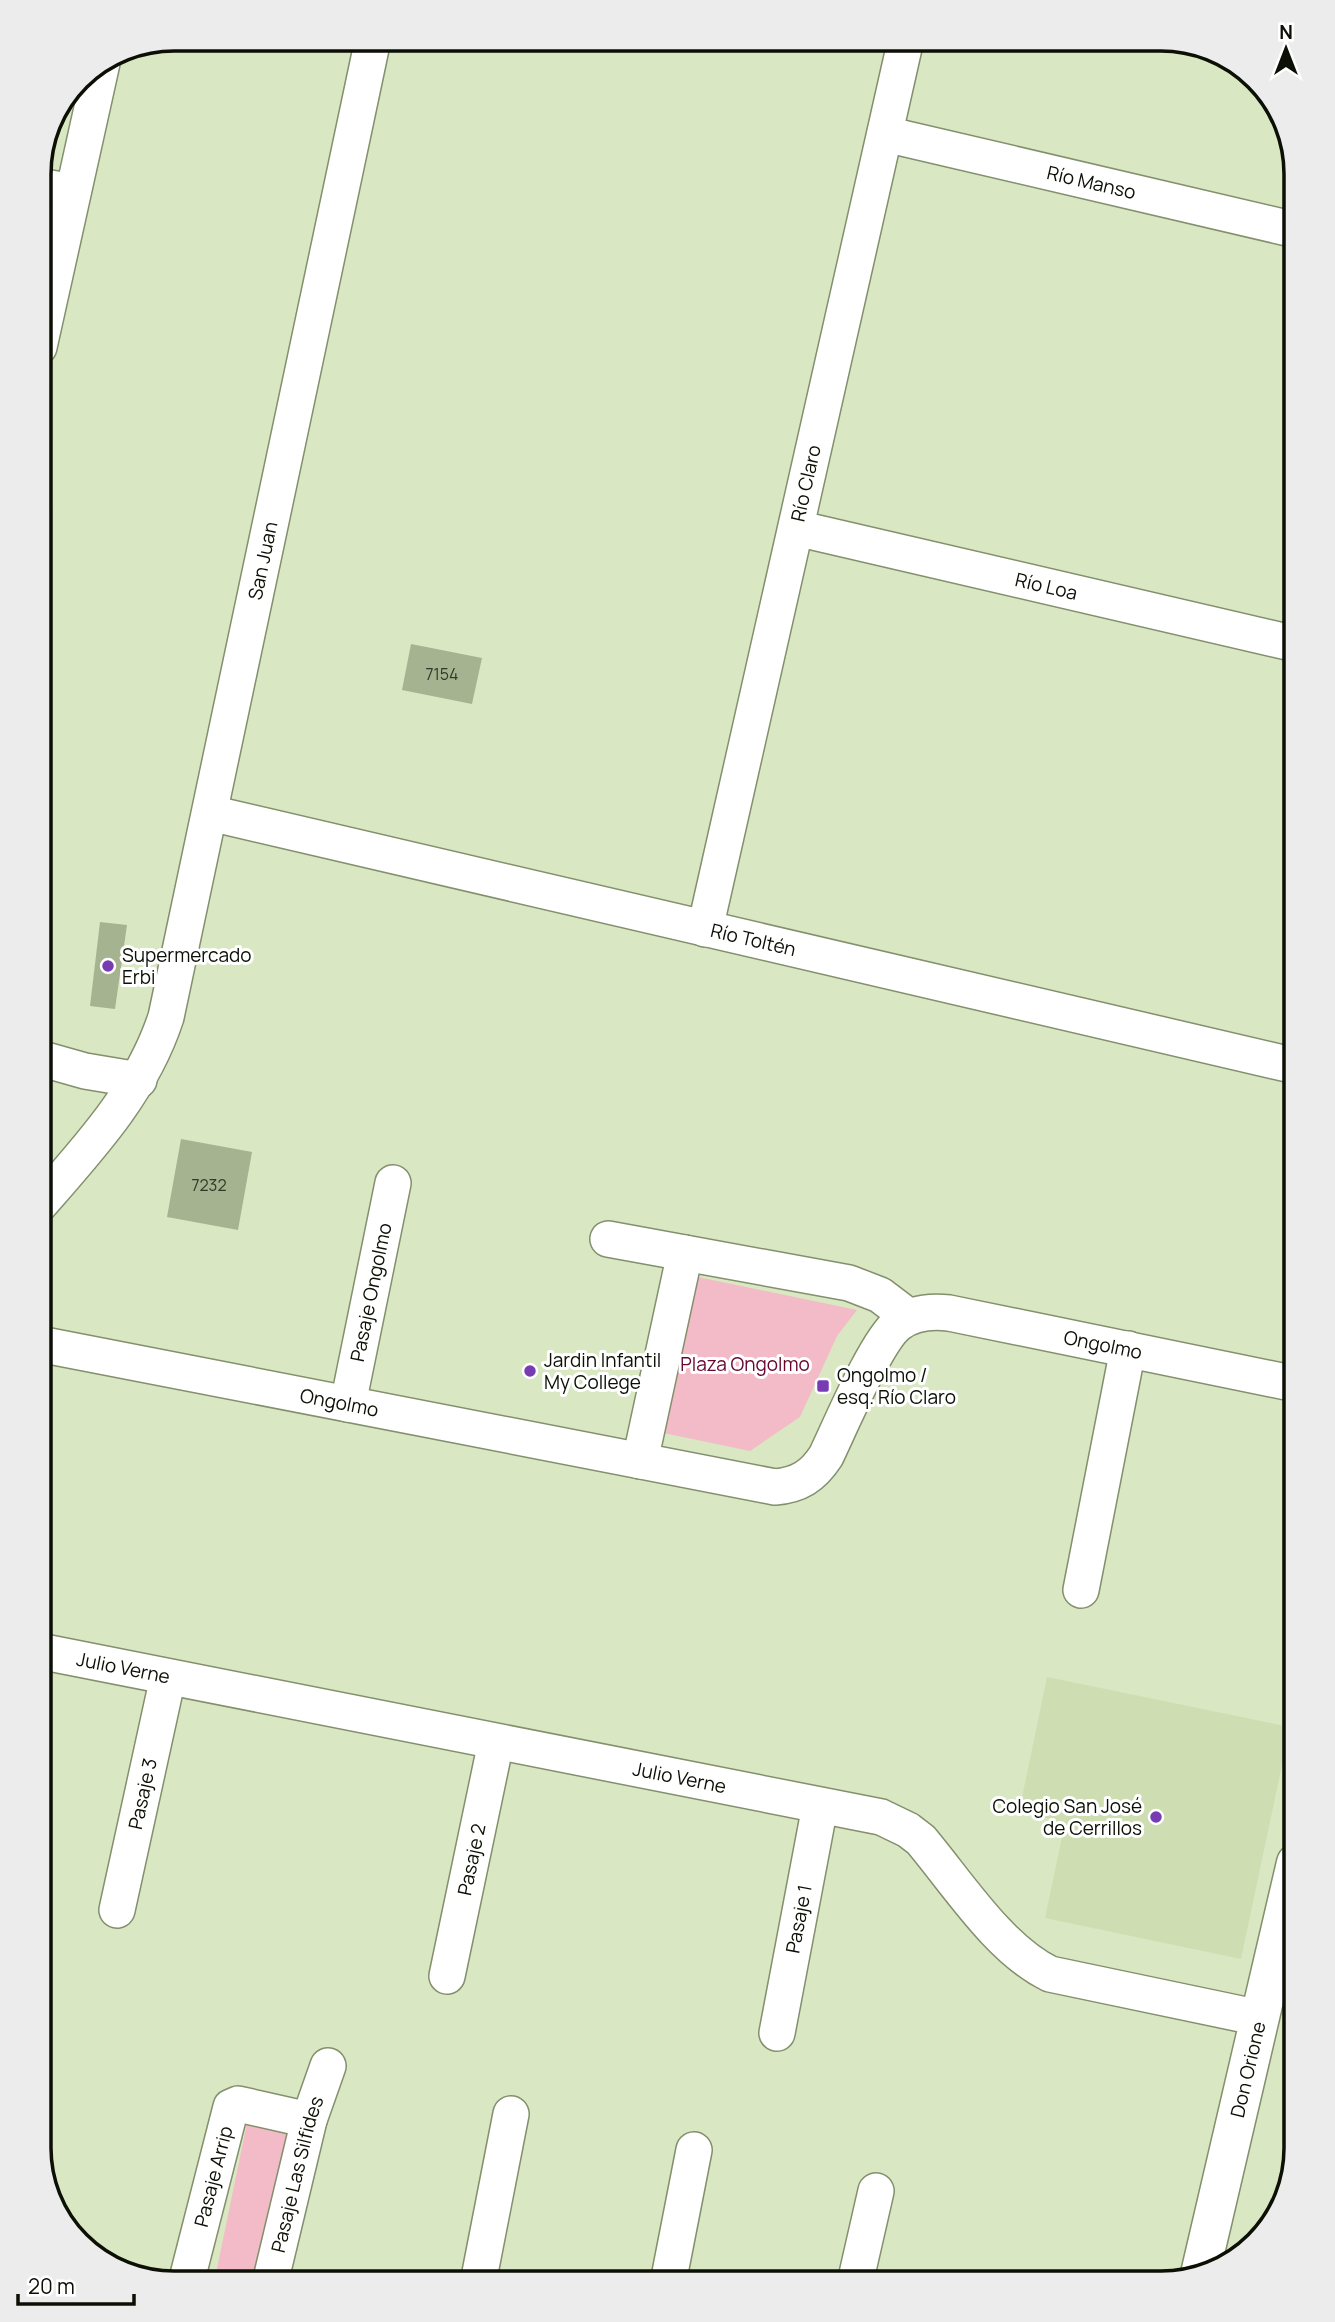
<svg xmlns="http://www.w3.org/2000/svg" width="1335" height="2322" viewBox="0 0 1335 2322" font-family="Manrope,sans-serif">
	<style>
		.built { fill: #cedeb2 }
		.green { fill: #f3bbc7 }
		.building { fill: #a6b390 }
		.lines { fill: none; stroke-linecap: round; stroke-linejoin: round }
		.minor-casing { stroke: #838f6d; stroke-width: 38 }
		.tertiary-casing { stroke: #838f6d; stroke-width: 41 }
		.minor { stroke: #fff; stroke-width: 35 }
		.tertiary { stroke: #fff; stroke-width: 38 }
		.poi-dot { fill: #783cb2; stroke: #fff; stroke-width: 2.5 }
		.labels { text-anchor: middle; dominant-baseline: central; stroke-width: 6; stroke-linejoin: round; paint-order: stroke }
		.number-label { font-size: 16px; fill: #323827 }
		.street-label { font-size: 19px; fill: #0b0f04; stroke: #fff }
		.poi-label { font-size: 19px; fill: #0b0f04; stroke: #fff; text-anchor: start }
		.park-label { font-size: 19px; fill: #670730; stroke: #fff }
		.rim { fill: none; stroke: #0b0f04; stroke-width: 3.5 }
	</style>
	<rect width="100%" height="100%" fill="#d9e7c2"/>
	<path class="built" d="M1047 1677 1290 1727 1241 1959 1045 1918 1065 1823 1019 1812Z"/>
	<path class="green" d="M693 1276 857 1310 837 1336 800 1417 750 1451 654 1431Z
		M247 2123 308 2135 277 2283H214Z"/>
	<path class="building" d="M411 644 482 658 472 704 402 690Z
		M100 922 127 925 115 1009 90 1006Z
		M181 1139 252 1152 238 1230 167 1217Z"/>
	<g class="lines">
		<g class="minor-casing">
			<g id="minor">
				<path id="s1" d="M885 134 1296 230"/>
				<path d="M39 186 73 192"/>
				<path d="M39 347 102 63"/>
				<path id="s2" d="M796 528 1296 644"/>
				<path id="s3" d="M210 813 1296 1066"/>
				<path id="s4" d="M705 929 906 39"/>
				<path d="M39 1058 85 1071 139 1080"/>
				<path id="s5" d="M39 1205C89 1148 142 1091 166 1017L373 39"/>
				<path d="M608 1239 849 1283 880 1295 909 1317"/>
				<path id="s6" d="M39 1344 775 1487C799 1485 813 1476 826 1456 840 1427 876 1341 898 1324 913 1312 931 1311 949 1313L1296 1384"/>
				<path id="s7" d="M348 1404 393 1183"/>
				<path d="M640 1461 685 1253"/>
				<path d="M1081 1590 1128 1349"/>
				<path id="s8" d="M39 1651 881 1817 908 1830 921 1840C958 1884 999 1949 1050 1974L1260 2018"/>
				<path id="s9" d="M117 1910 168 1677"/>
				<path id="s10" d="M447 1976 496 1742"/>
				<path id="s11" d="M777 2033 820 1806"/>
				<path id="s12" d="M186 2283 231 2107 238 2104 309 2120"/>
				<path id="s13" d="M270 2283 309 2120 328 2066"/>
				<path d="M478 2283 511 2114"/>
				<path d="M668 2283 694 2150"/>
				<path d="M855 2283 876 2191"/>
			</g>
		</g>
		<g class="tertiary-casing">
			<g id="tertiary">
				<path id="s14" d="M1200 2274 1296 1863"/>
			</g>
		</g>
		<use href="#minor" class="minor"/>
		<use href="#tertiary" class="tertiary"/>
	</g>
	<g class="poi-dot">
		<circle cx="108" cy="966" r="7"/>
		<circle cx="530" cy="1371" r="7"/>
		<rect x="816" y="1379" width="14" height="14" rx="3.5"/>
		<circle cx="1156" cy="1817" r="7"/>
	</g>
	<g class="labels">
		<g class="number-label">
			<text x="442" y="674">7154</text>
			<text x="209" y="1185">7232</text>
		</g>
		<g class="street-label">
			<text stroke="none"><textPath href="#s1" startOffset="212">Río Manso</textPath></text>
			<text stroke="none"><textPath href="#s4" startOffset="457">Río Claro</textPath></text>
			<text stroke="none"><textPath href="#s5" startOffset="695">San Juan</textPath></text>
			<text stroke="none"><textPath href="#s2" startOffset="257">Río Loa</textPath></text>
			<text stroke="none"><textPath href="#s3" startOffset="558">Río Toltén</textPath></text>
			<text stroke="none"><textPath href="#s7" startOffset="114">Pasaje Ongolmo</textPath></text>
			<text stroke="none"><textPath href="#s6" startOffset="1174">Ongolmo</textPath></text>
			<text stroke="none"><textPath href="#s6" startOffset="306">Ongolmo</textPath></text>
			<text stroke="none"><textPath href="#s8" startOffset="86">Julio Verne</textPath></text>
			<text stroke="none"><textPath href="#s8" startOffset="653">Julio Verne</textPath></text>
			<text stroke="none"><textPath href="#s9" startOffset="119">Pasaje 3</textPath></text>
			<text stroke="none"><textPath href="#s10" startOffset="119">Pasaje 2</textPath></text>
			<text stroke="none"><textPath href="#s11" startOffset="116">Pasaje 1</textPath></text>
			<text stroke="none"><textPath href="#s14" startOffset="210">Don Orione</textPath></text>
			<text stroke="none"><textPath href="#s13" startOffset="112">Pasaje Las Silfides</textPath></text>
			<text stroke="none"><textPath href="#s12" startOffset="110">Pasaje Arrip</textPath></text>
		</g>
		<g class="poi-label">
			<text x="122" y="955">Supermercado<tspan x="122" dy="22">Erbi</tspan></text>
			<text x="544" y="1360">Jardin Infantil<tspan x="544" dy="22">My College</tspan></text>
			<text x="837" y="1375">Ongolmo /<tspan x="837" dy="22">esq. Río Claro</tspan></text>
			<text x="1142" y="1806" text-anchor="end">Colegio San José<tspan x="1142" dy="22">de Cerrillos</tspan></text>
		</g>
		<g class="park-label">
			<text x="745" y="1364">Plaza Ongolmo</text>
		</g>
	</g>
	<path d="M0 0H1335V2322H0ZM174 51H1161A123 123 0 0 1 1284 174V2148A123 123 0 0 1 1161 2271H174A123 123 0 0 1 51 2148V174A123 123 0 0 1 174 51Z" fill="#ebeceb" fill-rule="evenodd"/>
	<path class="rim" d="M174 51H1161A123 123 0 0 1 1284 174V2148A123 123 0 0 1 1161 2271H174A123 123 0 0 1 51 2148V174A123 123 0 0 1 174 51Z"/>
	<g transform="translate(1286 49)" stroke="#ffffff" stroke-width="5" paint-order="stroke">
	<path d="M0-5L12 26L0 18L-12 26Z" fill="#0b0f04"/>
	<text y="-10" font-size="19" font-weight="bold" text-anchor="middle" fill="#0b0f04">N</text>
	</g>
	<path d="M18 2294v10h116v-10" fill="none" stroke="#0b0f04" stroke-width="3.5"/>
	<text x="28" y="2294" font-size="21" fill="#0b0f04" stroke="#ffffff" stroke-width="5" paint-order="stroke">20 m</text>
</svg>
